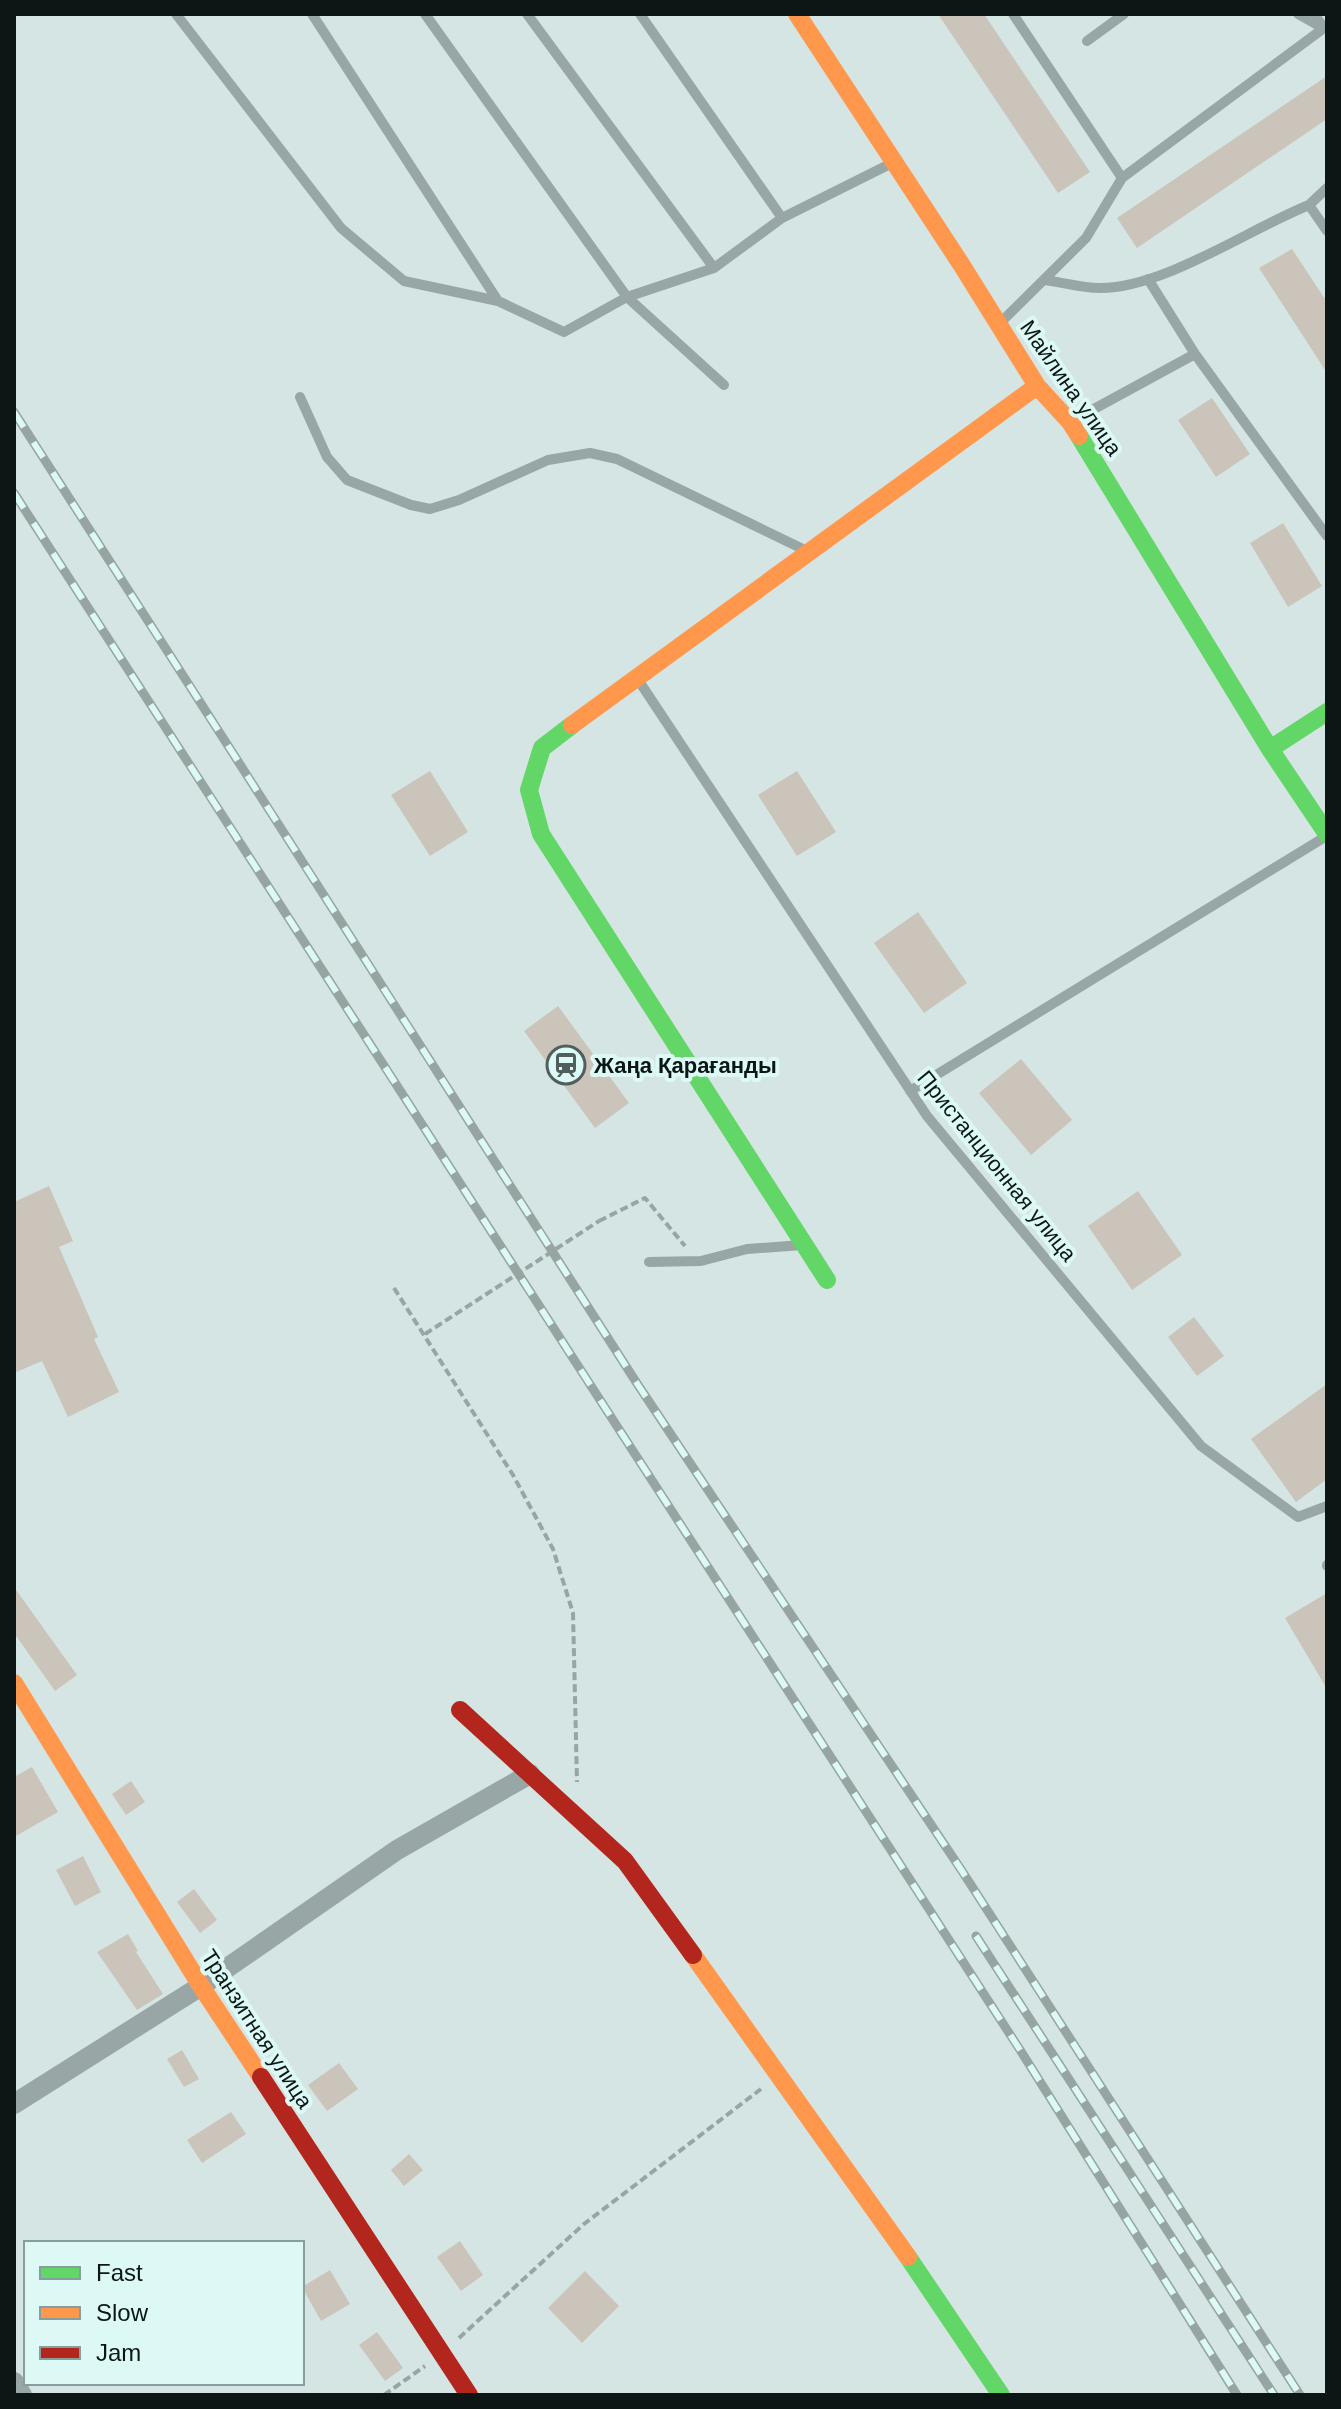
<svg xmlns="http://www.w3.org/2000/svg" width="1341" height="2409" viewBox="0 0 1341 2409" font-family="Helvetica,sans-serif">
	<style>
		.building { fill: #cbc4ba }
		.lines { fill: none; stroke-linecap: round; stroke-linejoin: round }
		.path { stroke: #99a5a4; stroke-width: 4; stroke-dasharray: 8 4; stroke-linecap: butt }
		.lane { stroke: #98a7a6; stroke-width: 10 }
		.street { stroke: #98a7a6; stroke-width: 20 }
		.fast { stroke: #63d668; stroke-width: 18 }
		.slow { stroke: #ff974d; stroke-width: 18 }
		.jam { stroke: #b3261e; stroke-width: 18 }
		.rail-casing { stroke: #96a4a2; stroke-width: 9 }
		.rail { stroke: #dcf9f6; stroke-width: 6; stroke-dasharray: 18; stroke-linecap: butt }
		.path-bridge { stroke: #99a5a4; stroke-width: 4; stroke-dasharray: 8 4; stroke-linecap: butt }
		.labels { text-anchor: middle; dominant-baseline: central; stroke-width: 8; stroke-linejoin: round; paint-order: stroke }
		.street-label { font-size: 22px; fill: #0b1615; stroke: #dcf9f6 }
		.poi-label { font-size: 22px; font-weight: bold; fill: #0b1615; stroke: #dcf9f6; text-anchor: start }
	</style>
	<rect width="100%" height="100%" fill="#d5e5e3"/>
	<path class="building" d="M938 14H984L1090 172 1058 193Z
		M1327 76V119L1137 248 1117 218Z
		M1292 249 1327 302V373L1259 268Z
		M1212 398 1250 454 1216 477 1178 420Z
		M1283 523 1322 586 1288 607 1250 543Z
		M430 771 468 832 430 856 391 795Z
		M797 771 836 832 797 856 758 795Z
		M918 912 967 983 924 1013 874 943Z
		M558 1006 629 1103 595 1128 524 1031Z
		M1021 1059 1072 1120 1031 1155 979 1093Z
		M49 1186 73 1241 59 1247 98 1337 94 1339 119 1392 68 1417 42 1361 14 1373V1202Z
		M1138 1191 1182 1255 1132 1290 1088 1226Z
		M1194 1317 1224 1356 1197 1376 1168 1337Z
		M1327 1384V1479L1296 1502 1251 1439Z
		M14 1587 77 1675 55 1691 14 1633Z
		M1327 1593V1689L1285 1618Z
		M32 1767 58 1812 14 1837V1777Z
		M131 1781 145 1802 126 1815 112 1794Z
		M83 1856 101 1892 75 1906 56 1870Z
		M194 1889 217 1920 200 1933 177 1902Z
		M128 1934 138 1951 136 1952 163 1994 137 2010 97 1952Z
		M182 2050 199 2079 184 2087 167 2059Z
		M339 2063 358 2089 327 2111 308 2085Z
		M231 2112 246 2134 202 2163 187 2140Z
		M409 2154 423 2170 404 2186 391 2170Z
		M460 2241 483 2275 461 2291 437 2257Z
		M330 2270 350 2304 321 2321 302 2287Z
		M585 2271 619 2306 582 2343 548 2308Z
		M377 2332 403 2368 385 2381 359 2345Z"/>
	<g class="lines">
		<path class="path" d="M599 1221 645 1198 685 1246
			M394 1288 513 1475 553 1549 573 1613 577 1782
			M459 2338 584 2224 761 2089
			M384 2395 425 2366"/>
		<path class="lane" d="M176 14 341 228 404 281 498 301 564 332 627 297 714 268 782 218 892 163
			M312 14 498 301
			M425 14 627 297 724 385
			M527 14 714 268
			M640 14 782 218
			M1013 14 1122 178
			M1298 14 1321 27
			M1087 41 1124 14
			M1309 205 1327 231
			M1148 279 1195 354 1327 536
			M1044 280C1062 282 1081 288 1099 288 1162 289 1249 229 1309 205L1327 188
			M1001 322 1086 238 1122 178 1324 28 1314 14
			M300 397 327 457 347 480 411 505 430 509 459 500 548 460 590 453 617 459 807 551
			M1070 422 1195 354
			M637 678 927 1116 1201 1446 1298 1517 1327 1506
			M910 1091 1325 837
			M649 1262 701 1261 747 1249 802 1245
			M1327 1565V1566"/>
		<path class="street" d="M14 2104 201 1986 397 1850 530 1774
			M14 2382 22 2395"/>
		<path class="fast" d="M1079 436 1270 749 1327 834
			M572 725 542 748 529 790 541 834 827 1280
			M1270 749 1327 712
			M908 2257 1001 2395"/>
		<path class="slow" d="M797 14 961 264 1037 386 1070 422 1079 436
			M572 725 1037 386
			M14 1683 201 1986 261 2077
			M693 1955 908 2257"/>
		<path class="jam" d="M460 1710 625 1861 693 1955
			M261 2077 469 2395"/>
		<g class="rail-casing">
			<path id="rail" d="M14 412 638 1385 962 1871 1300 2395
				M14 493 1022 2053 1237 2395
				M976 1936 1274 2395"/>
		</g>
		<use href="#rail" class="rail"/>
		<path class="path-bridge" d="M425 1334 599 1221"/>
	</g>
	<defs>
		<g id="station-ring" transform="scale(2)"><circle r="9.5" fill="#dcf9f6" stroke="#525e5d" stroke-width="1.5"/><path d="M-3-6H3Q5-6 5-4V2Q5 4 3 4L4.5 6H3L1.5 4h-3L-3 6H-4.5L-3 4Q-5 4-5 2V-4Q-5-6-3-6ZM-3.5-4v3h7v-3ZM-3.5 1v1.5H-2V1ZM2 1v1.5H3.5V1Z" fill="#525e5d"/></g>
	</defs>
	<g fill-rule="evenodd">
		<use href="#station-ring" x="566" y="1065"/>
	</g>
	<g class="labels">
		<g class="street-label">
			<text transform="translate(1071 388) rotate(55)">Майлина улица</text>
			<text transform="translate(997 1166) rotate(51)">Пристанционная улица</text>
			<text transform="translate(257 2029) rotate(57)">Транзитная улица</text>
		</g>
		<g class="poi-label">
			<text x="594" y="1065">Жаңа Қарағанды</text>
		</g>
	</g>
	<rect width="1341" height="2409" fill="none" stroke="#0b1615" stroke-width="32"/>
	<rect x="24" y="2241" width="280" height="144" fill="#dcf9f6" stroke="#889e9c" stroke-width="2"/>
	<rect x="40" y="2267" width="40" height="12" fill="#63d668" stroke="#889e9c" stroke-width="2"/>
	<text x="96" y="2281" font-size="24" fill="#0b1615">Fast</text>
	<rect x="40" y="2307" width="40" height="12" fill="#ff974d" stroke="#889e9c" stroke-width="2"/>
	<text x="96" y="2321" font-size="24" fill="#0b1615">Slow</text>
	<rect x="40" y="2347" width="40" height="12" fill="#b3261e" stroke="#889e9c" stroke-width="2"/>
	<text x="96" y="2361" font-size="24" fill="#0b1615">Jam</text>
</svg>
